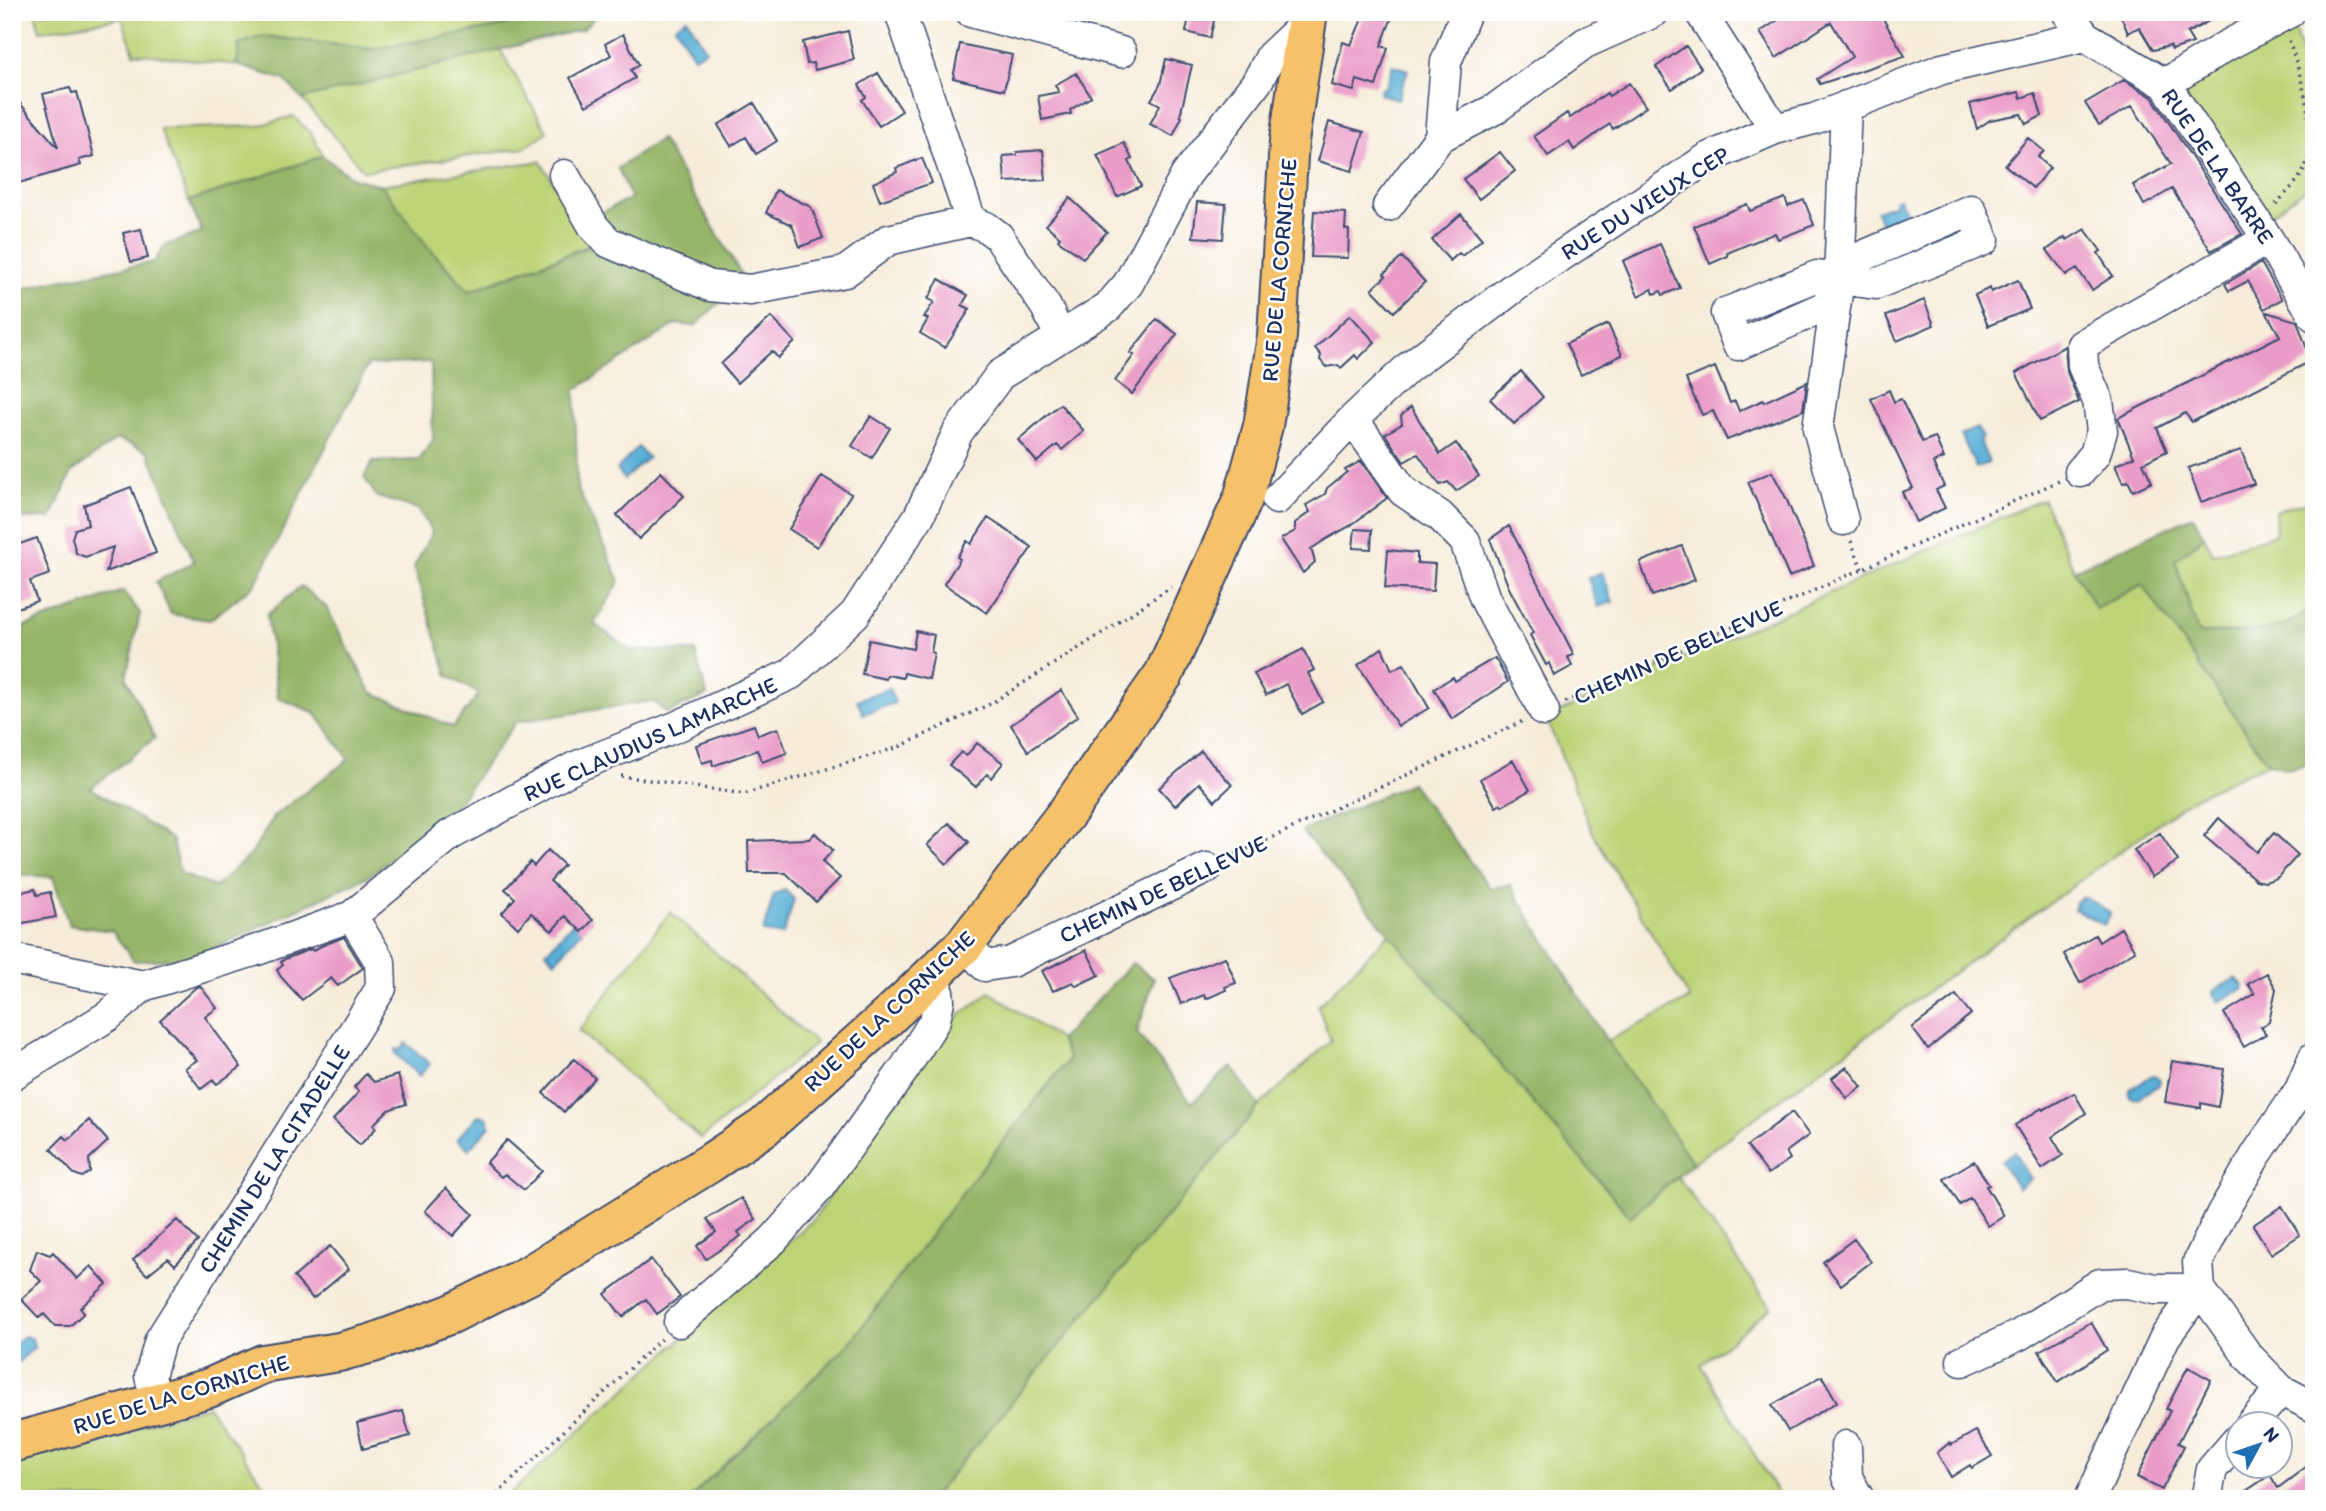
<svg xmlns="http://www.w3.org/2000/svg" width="2326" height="1511" viewBox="0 0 2326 1511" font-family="Itim,sans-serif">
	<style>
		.green { fill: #bdd376; stroke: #6c816a; stroke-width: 2 }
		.forest { fill: #96b567; stroke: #587262; stroke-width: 2 }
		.water { fill: #59afd6; stroke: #3a6f9a; stroke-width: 2 }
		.building { fill: #ea9cc8 }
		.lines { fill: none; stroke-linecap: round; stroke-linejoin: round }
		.minor-casing { stroke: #3c4b70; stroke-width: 33 }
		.major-casing { stroke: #3c4b70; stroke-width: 42 }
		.path { stroke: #3c4b70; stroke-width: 3.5; stroke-dasharray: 2 5; stroke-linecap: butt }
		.minor { stroke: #fff; stroke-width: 30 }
		.major { stroke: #f5c16b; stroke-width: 38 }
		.labels { text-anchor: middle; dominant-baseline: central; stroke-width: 5; stroke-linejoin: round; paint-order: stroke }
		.street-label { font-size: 23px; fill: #1b2f5e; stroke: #fff }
	</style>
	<rect width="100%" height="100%" fill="#fff"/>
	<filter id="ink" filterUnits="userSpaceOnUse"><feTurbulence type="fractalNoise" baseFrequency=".0143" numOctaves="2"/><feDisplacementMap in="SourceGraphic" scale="14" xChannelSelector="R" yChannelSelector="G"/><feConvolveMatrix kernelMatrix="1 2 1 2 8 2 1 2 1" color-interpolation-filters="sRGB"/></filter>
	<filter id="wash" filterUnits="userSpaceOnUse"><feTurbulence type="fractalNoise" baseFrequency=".00686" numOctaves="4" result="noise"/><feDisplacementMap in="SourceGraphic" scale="28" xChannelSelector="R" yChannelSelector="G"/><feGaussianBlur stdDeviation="1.57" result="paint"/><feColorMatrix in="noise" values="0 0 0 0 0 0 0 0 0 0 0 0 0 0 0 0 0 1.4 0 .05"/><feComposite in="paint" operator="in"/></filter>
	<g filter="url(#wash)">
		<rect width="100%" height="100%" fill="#f6ecd9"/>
		<path class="green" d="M35 12H537L499 27 373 49 263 36 239 44 237 65 134 53 122 18 40 31Z
			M2289 13 2312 85 2314 173 2304 190 2258 224 2165 84Z
			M500 49 547 132 524 148 364 171 302 99Z
			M293 116 312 134 323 156 189 201 160 129 258 126Z
			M540 161 593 244 469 291 428 247 381 185Z
			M2043 499 2074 570 2096 609 2142 584 2268 763 2193 798 1693 1163 1607 1041 1690 999 1593 833 1546 718Z
			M2314 500V599C2295 639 2235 632 2198 633L2175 559 2204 536 2213 554 2276 534 2275 511Z
			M670 912 816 1043 701 1139 579 1031Z
			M1390 933 1630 1216 1678 1177 1771 1307 1701 1365 1781 1499H931L1259 1106 1331 1041 1318 1006Z
			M990 992 1060 1040 1069 1059 972 1180 849 1344 689 1499H504L814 1219 933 1036Z
			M208 1406 274 1499H12V1463Z"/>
		<path class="forest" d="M537 12H600L583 29 302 99 285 80 237 65 239 44 263 36 373 49 499 27Z
			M661 139 744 279 695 326 676 324 575 390 577 487 620 581 594 624 631 650 695 651 707 695 667 713 652 701 516 722 455 807 369 876 193 958 134 961 112 931 69 925 53 877 12 874V631L123 591 140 613 126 678 155 738 91 788 171 839 181 874 215 887 252 853 274 816 349 759 314 712 278 698 267 615 301 586 326 607 371 692 453 727 479 694 448 676 414 567 432 532 418 509 377 497 364 477 373 462 419 460 433 440 431 362 368 365 255 584 210 620 171 614 156 582 194 562 148 451 117 439 72 472 51 518 12 519V292L49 282 154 262 164 246 202 232 189 201 323 156 352 178 381 185 428 247 469 291 593 245 601 213 631 198 618 168Z
			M2193 516 2204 536 2175 560 2198 633C2235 632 2295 638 2314 599V762L2287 769 2268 763 2142 584 2096 609 2074 570Z
			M1411 783 1490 888 1510 885 1607 1041 1693 1163 1630 1217 1302 831Z
			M1132 963 1154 979 1137 1033 1192 1103 1231 1066 1259 1106 931 1499H689L849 1344 972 1180 1069 1059 1060 1040Z"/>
		<path class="water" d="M687 18 706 50 694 57 675 26Z
			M1393 65 1408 70 1398 99 1379 94 1381 88H1385Z
			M1899 198 1908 214 1881 225 1876 211 1895 204 1894 200Z
			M1977 428 1982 438 1979 440 1989 462 1976 468 1961 435Z
			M638 447 648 458 624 479 617 469Z
			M1602 572 1613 602 1598 607 1588 578Z
			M889 688 895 703 863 714 857 700Z
			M785 890 794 899 783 935 763 932 774 894Z
			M2083 896 2110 912V915L2104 925 2074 909 2075 902Z
			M573 923 582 931 555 961 546 952Z
			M2236 978 2244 986 2243 989 2218 1002 2213 994V991Z
			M406 1043 430 1064 419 1076 395 1053 396 1049 400 1050Z
			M2153 1075 2160 1079 2159 1085 2136 1099 2129 1096 2130 1089Z
			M478 1115 487 1117 490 1126 469 1149 457 1139Z
			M2014 1152 2030 1179 2018 1188 2000 1161Z
			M24 1336 32 1338 34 1348 12 1367V1346Z"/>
		<g id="blocks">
			<path class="building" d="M1190 12H1216L1210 38 1186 32Z
				M1365 12H1394L1381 46 1388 48 1376 86 1357 80 1354 91 1332 85 1343 42 1351 45Z
				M1790 12H1879L1905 56 1820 84 1817 79 1852 57 1831 22 1776 58 1760 32Z
				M2119 12H2225L2187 33 2193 43 2172 50 2170 46 2153 50 2139 27 2128 33Z
				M848 31 854 60 815 70 813 63 807 64 803 42Z
				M623 34 639 65 631 70 635 78 586 106 570 78 611 55 605 44Z
				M960 44 1012 55 1004 90 953 78Z
				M1686 46 1701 68 1672 89 1656 67Z
				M1166 59 1192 65 1180 116 1182 117 1173 136 1150 124 1160 105 1151 100 1160 85Z
				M878 73 902 111 879 126 862 100 866 97 859 85Z
				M1076 73 1091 97 1070 110 1071 114 1042 120 1038 96 1059 92 1055 85Z
				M2124 80 2152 97 2242 234 2211 251 2172 189 2144 205 2133 185 2171 164 2132 106 2099 125 2085 103Z
				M1629 83 1646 107 1613 129 1610 124 1574 150 1569 142 1548 156 1534 136 1567 113 1570 118 1607 93 1609 96Z
				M70 88 72 93 77 92 94 156 79 160 81 165 12 185V94L58 148 43 94Z
				M2019 92 2021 98 2035 93 2042 116 2026 124 2021 114 1990 120 1977 129 1970 104Z
				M754 103 777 141 756 154 746 137 731 146 718 125Z
				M1329 122 1364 132 1352 171 1318 161Z
				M2028 138 2044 151 2038 157 2050 168 2033 188 2005 165Z
				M1124 143 1132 159 1129 161 1141 186 1117 197 1097 155Z
				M1043 150 1046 180 1005 182 1003 156 1017 155V152Z
				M1500 152 1515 171 1479 199 1463 179Z
				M922 158 932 183 880 201 873 183 897 172 896 168Z
				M776 190 811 207 823 238 800 247 792 225 766 213Z
				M1070 198 1107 232 1083 258 1058 240 1060 237 1046 225Z
				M1785 198 1788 206 1804 200 1814 225 1778 239 1775 233 1727 253 1728 256 1710 264 1694 226 1747 204 1750 211Z
				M1197 202 1226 204 1223 239 1193 237Z
				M1314 211 1346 213 1345 229 1349 230 1348 258 1311 257Z
				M1461 214 1482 239 1462 256 1459 253 1450 261 1432 240Z
				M141 229 148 258 131 262 123 233Z
				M2085 229 2101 251 2098 253 2113 276 2092 290 2077 268 2066 275 2047 250 2065 237 2067 240Z
				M1660 244 1680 288 1663 295 1661 291 1654 294 1652 289 1638 296 1623 261Z
				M1402 257 1425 282 1394 312 1372 289 1386 276 1384 274Z
				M2261 263 2282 299 2264 309 2248 281 2229 291 2225 284Z
				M939 279 968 295 962 305 970 309 945 348 920 333 928 319 924 317 934 302 928 299Z
				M2018 280 2030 309 1988 326 1975 295 1990 288 1991 292Z
				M1924 300 1934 325 1897 341 1886 316Z
				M2266 312 2297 321 2311 361 2192 422 2185 413 2157 428 2167 451 2143 463 2152 482 2133 491 2128 481 2123 483 2115 465 2134 457 2118 418 2280 336Z
				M1350 315 1375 342 1358 359 1355 355 1341 368 1338 365 1327 367 1320 360 1321 355 1315 348Z
				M771 317 795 342 778 358 772 351 737 383 721 364Z
				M1157 319 1177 334 1132 394 1115 381 1134 355 1130 353Z
				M1608 324 1622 355 1581 375 1566 344Z
				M2065 346 2067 372 2079 402 2040 421 2016 373Z
				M1715 367 1730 403 1735 401 1739 411 1763 400 1764 402 1807 382 1803 410 1727 440 1713 411 1702 415 1686 379Z
				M1521 371 1543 397 1514 424 1490 399Z
				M1889 390 1894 402 1901 399 1922 442 1935 437 1944 458 1933 463 1944 486 1936 490 1945 508 1916 522 1902 492 1913 488 1871 399Z
				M1060 404 1084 431 1062 450 1057 445 1037 462 1018 440Z
				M1411 407 1440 454 1456 443 1479 476 1456 491 1448 482 1440 485 1418 454 1404 462 1385 434 1402 424 1401 416Z
				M871 416 890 428 872 458 852 446Z
				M2241 450 2254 484 2201 502 2188 468Z
				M1361 461 1387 498 1350 526 1328 538 1311 549 1315 562 1303 573 1281 539 1295 531V523L1310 512 1306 505 1325 494 1327 488 1347 472 1345 470Z
				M661 472 684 496 639 539 617 515Z
				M1772 472 1786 498 1814 566 1789 577 1748 482Z
				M822 476 851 494 817 547 789 529Z
				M131 487 156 553 106 572 113 547 85 557 76 553 72 538 75 529 88 525 84 505Z
				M988 518 1032 547 987 613 944 584 960 559 957 557 967 541 971 544Z
				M1509 526 1574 655 1568 657 1572 666 1554 676 1549 663 1546 665 1530 635 1533 633 1509 588 1490 539Z
				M1355 529 1372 530 1371 549 1353 548Z
				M14 538 17 545 37 538 50 574 30 581 37 601 12 610V539Z
				M1682 546 1695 580 1652 596 1640 562Z
				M1388 550 1417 553V563L1435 564 1433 591 1385 588Z
				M916 631 934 635 931 652 934 653 929 679 904 673 903 678 887 675 886 679 862 674 869 640 913 649Z
				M1382 648 1392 670 1404 664 1429 708 1398 726 1358 665Z
				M1303 649 1314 670 1308 673 1323 702 1302 714 1286 684 1266 695 1254 674Z
				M1495 658 1508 682 1452 719 1434 689 1453 677 1455 681Z
				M1061 690 1078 716 1028 751 1011 725Z
				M754 725 758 735 778 728 787 753 762 762 757 750 713 766 712 760 702 763 696 745Z
				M977 743 1003 763 991 778 987 774 976 787 949 765 961 752 966 756Z
				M1201 751 1232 785 1215 801 1199 783 1175 806 1159 788Z
				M1513 760 1530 790 1502 806 1501 804 1496 807 1480 779Z
				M2219 818 2257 852 2274 833 2298 855 2277 878 2265 882 2256 880 2204 836Z
				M949 823 969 842 947 864 927 845Z
				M815 833 833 850 822 862 840 878 816 902 786 873H749L748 841 809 839Z
				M2160 833 2178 861 2152 877 2134 850Z
				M548 850 564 865 550 881 593 920 582 932 565 916 552 931 531 913 518 928 502 913 515 898 505 889 530 862 534 866Z
				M35 889 37 895 50 892 56 917 12 925V894Z
				M2121 928 2135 951 2080 983 2064 954 2095 935 2099 942Z
				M344 937 363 968 338 986 331 978 302 1000 281 977 277 970 283 965 281 962 285 959 311 949 313 951 321 946Z
				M1086 950 1099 975 1076 986 1073 982 1053 991 1042 971Z
				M1225 957 1236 983 1225 987 1226 990 1206 999 1204 995 1181 1004 1170 978Z
				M2267 973 2276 989 2269 1022 2261 1027 2266 1034 2244 1047 2224 1013 2255 994 2248 984Z
				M200 986 217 1008 205 1017 241 1067 217 1084 213 1080 201 1089 185 1068 197 1060 160 1020 195 988Z
				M1956 995 1971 1014 1928 1049 1912 1028Z
				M574 1059 595 1078 564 1112 543 1093Z
				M2172 1061 2224 1069 2218 1107 2201 1103V1108L2165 1102Z
				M1847 1067 1862 1087 1847 1098 1832 1078Z
				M366 1074 374 1082 398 1075 406 1104 388 1110 373 1125 376 1128 360 1145 333 1120 359 1092 354 1087Z
				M2074 1093 2086 1113 2052 1137 2063 1155 2042 1169 2015 1125 2042 1108 2043 1110Z
				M1792 1112 1809 1135 1786 1152 1790 1159 1768 1174 1747 1146Z
				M89 1120 108 1141 89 1159 90 1172 82 1177 74 1174 51 1149 64 1136 68 1140Z
				M507 1140 542 1171 524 1190 505 1174 501 1177 486 1163Z
				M1974 1161 1989 1185 1986 1186 2004 1216 1988 1226 1970 1198 1960 1205 1944 1179Z
				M446 1188 473 1214 453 1236 425 1211Z
				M741 1198 756 1219 738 1232 741 1236 706 1259 697 1246 716 1232 707 1219Z
				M2282 1206 2300 1235 2271 1254 2253 1225Z
				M177 1220 198 1241 175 1265 168 1258 147 1275 133 1260Z
				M1854 1239 1871 1262 1841 1285 1823 1262Z
				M330 1246 349 1269 313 1299 294 1277Z
				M37 1250 50 1255 53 1252 77 1279 91 1266 107 1284 80 1308 84 1313 70 1326H55L44 1314 39 1318 21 1299 41 1281 30 1270Z
				M651 1259 680 1297 657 1314 646 1299 623 1317 605 1294Z
				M2091 1322 2107 1350 2058 1382 2039 1351Z
				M2188 1367 2211 1380 2178 1443 2184 1446 2162 1490 2137 1477 2170 1411 2166 1409Z
				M1822 1376 1837 1402 1788 1431 1772 1405Z
				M403 1411 410 1436 363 1449 357 1423Z
				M1976 1431 1992 1456 1972 1468 1970 1465 1951 1477 1937 1453 1949 1443 1951 1445Z
				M2314 1461V1491L2303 1499H2234L2270 1475 2278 1488Z"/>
		</g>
	</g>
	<g filter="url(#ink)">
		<use href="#blocks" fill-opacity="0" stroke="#3c4b70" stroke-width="2"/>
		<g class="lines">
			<g class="minor-casing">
				<path id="minor" d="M900 12 971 221
					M971 12 1121 52
					M1700 12 1775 129
					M2067 12 2085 36 2165 84 2268 239 2314 316
					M2165 84 2226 46 2290 12
					M1440 137 1446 62 1466 12
					M564 175 594 227 608 242 710 286 750 290 845 272 888 240 971 221 986 227 998 236 1046 307 1060 336
					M1388 206 1440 137 1495 109 1585 43 1654 12
					M1839 279 1817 276 1726 313 1738 345 1826 306 1839 279 1863 256 1971 210 1984 240 1876 284 1839 279
					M1353 419 1403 491 1440 516 1465 541 1485 599 1544 711
					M2080 472 2095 454 2102 431 2098 401 2083 366 2082 345 2268 239
					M1277 499 1353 419 1409 367 1516 286 1708 158 1775 129 1814 119 1942 69 2085 36
					M1843 520 1818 428 1839 279 1846 106
					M965 944 985 966 1011 962 1207 868
					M12 959 143 986 260 949 352 916 450 835 575 767 678 726 791 674 855 614 919 516 958 432 1000 375 1108 307 1128 284 1186 175 1257 82 1271 56 1304 25
					M2314 1057 2300 1090 2256 1155 2222 1213 2198 1262 2200 1289 2248 1356 2281 1390 2314 1407
					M12 1075 108 1016 143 986
					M679 1322 773 1240 818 1189 905 1068 935 1020 939 1001 936 972
					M1962 1361 2019 1335 2100 1284 2128 1283 2155 1289H2200
					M157 1404 150 1376 160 1340 381 988 380 962 352 916
					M2251 1424 2281 1390
					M1846 1446 1847 1477 1859 1499
					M2090 1499 2165 1337 2200 1289
					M2206 1499 2212 1469 2238 1439"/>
			</g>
			<g class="major-casing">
				<path id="major" d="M12 1443 209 1388 263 1364 339 1352 373 1343 451 1314 529 1275 710 1163 764 1127 890 1015 965 944 1068 811 1164 674 1243 499 1263 426 1277 336 1289 141 1308 12"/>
			</g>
			<path class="path" d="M2276 204C2285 194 2298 182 2304 170 2320 136 2300 73 2289 40
				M1851 541 1862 569
				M1565 702 2059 481
				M621 776 744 794 899 747 990 704 1087 643 1171 587
				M1228 858 1523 721
				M492 1499 662 1338"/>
			<use href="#minor" class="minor"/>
			<use href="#major" class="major"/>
		</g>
	</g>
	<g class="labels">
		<g class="street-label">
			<text transform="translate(2218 166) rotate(56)">RUE DE LA BARRE</text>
			<text transform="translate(1645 203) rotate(-32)">RUE DU VIEUX CEP</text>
			<text transform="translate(1279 270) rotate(-85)">RUE DE LA CORNICHE</text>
			<text transform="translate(1678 652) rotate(-24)">CHEMIN DE BELLEVUE</text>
			<text transform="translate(650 739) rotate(-24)">RUE CLAUDIUS LAMARCHE</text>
			<text transform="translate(1163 889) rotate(-25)">CHEMIN DE BELLEVUE</text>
			<text transform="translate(889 1011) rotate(-43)">RUE DE LA CORNICHE</text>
			<text transform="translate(274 1159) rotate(-58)">CHEMIN DE LA CITADELLE</text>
			<text transform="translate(181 1394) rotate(-17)">RUE DE LA CORNICHE</text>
		</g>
	</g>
	<rect width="2326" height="1511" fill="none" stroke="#fff" stroke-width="42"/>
	<g transform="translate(2259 1445) rotate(50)"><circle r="33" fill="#ffffff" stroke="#a4acbf" stroke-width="2"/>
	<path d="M0-5L12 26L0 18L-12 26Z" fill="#1f6fb2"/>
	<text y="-10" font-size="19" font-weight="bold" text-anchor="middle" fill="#1b2f5e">N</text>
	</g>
</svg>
